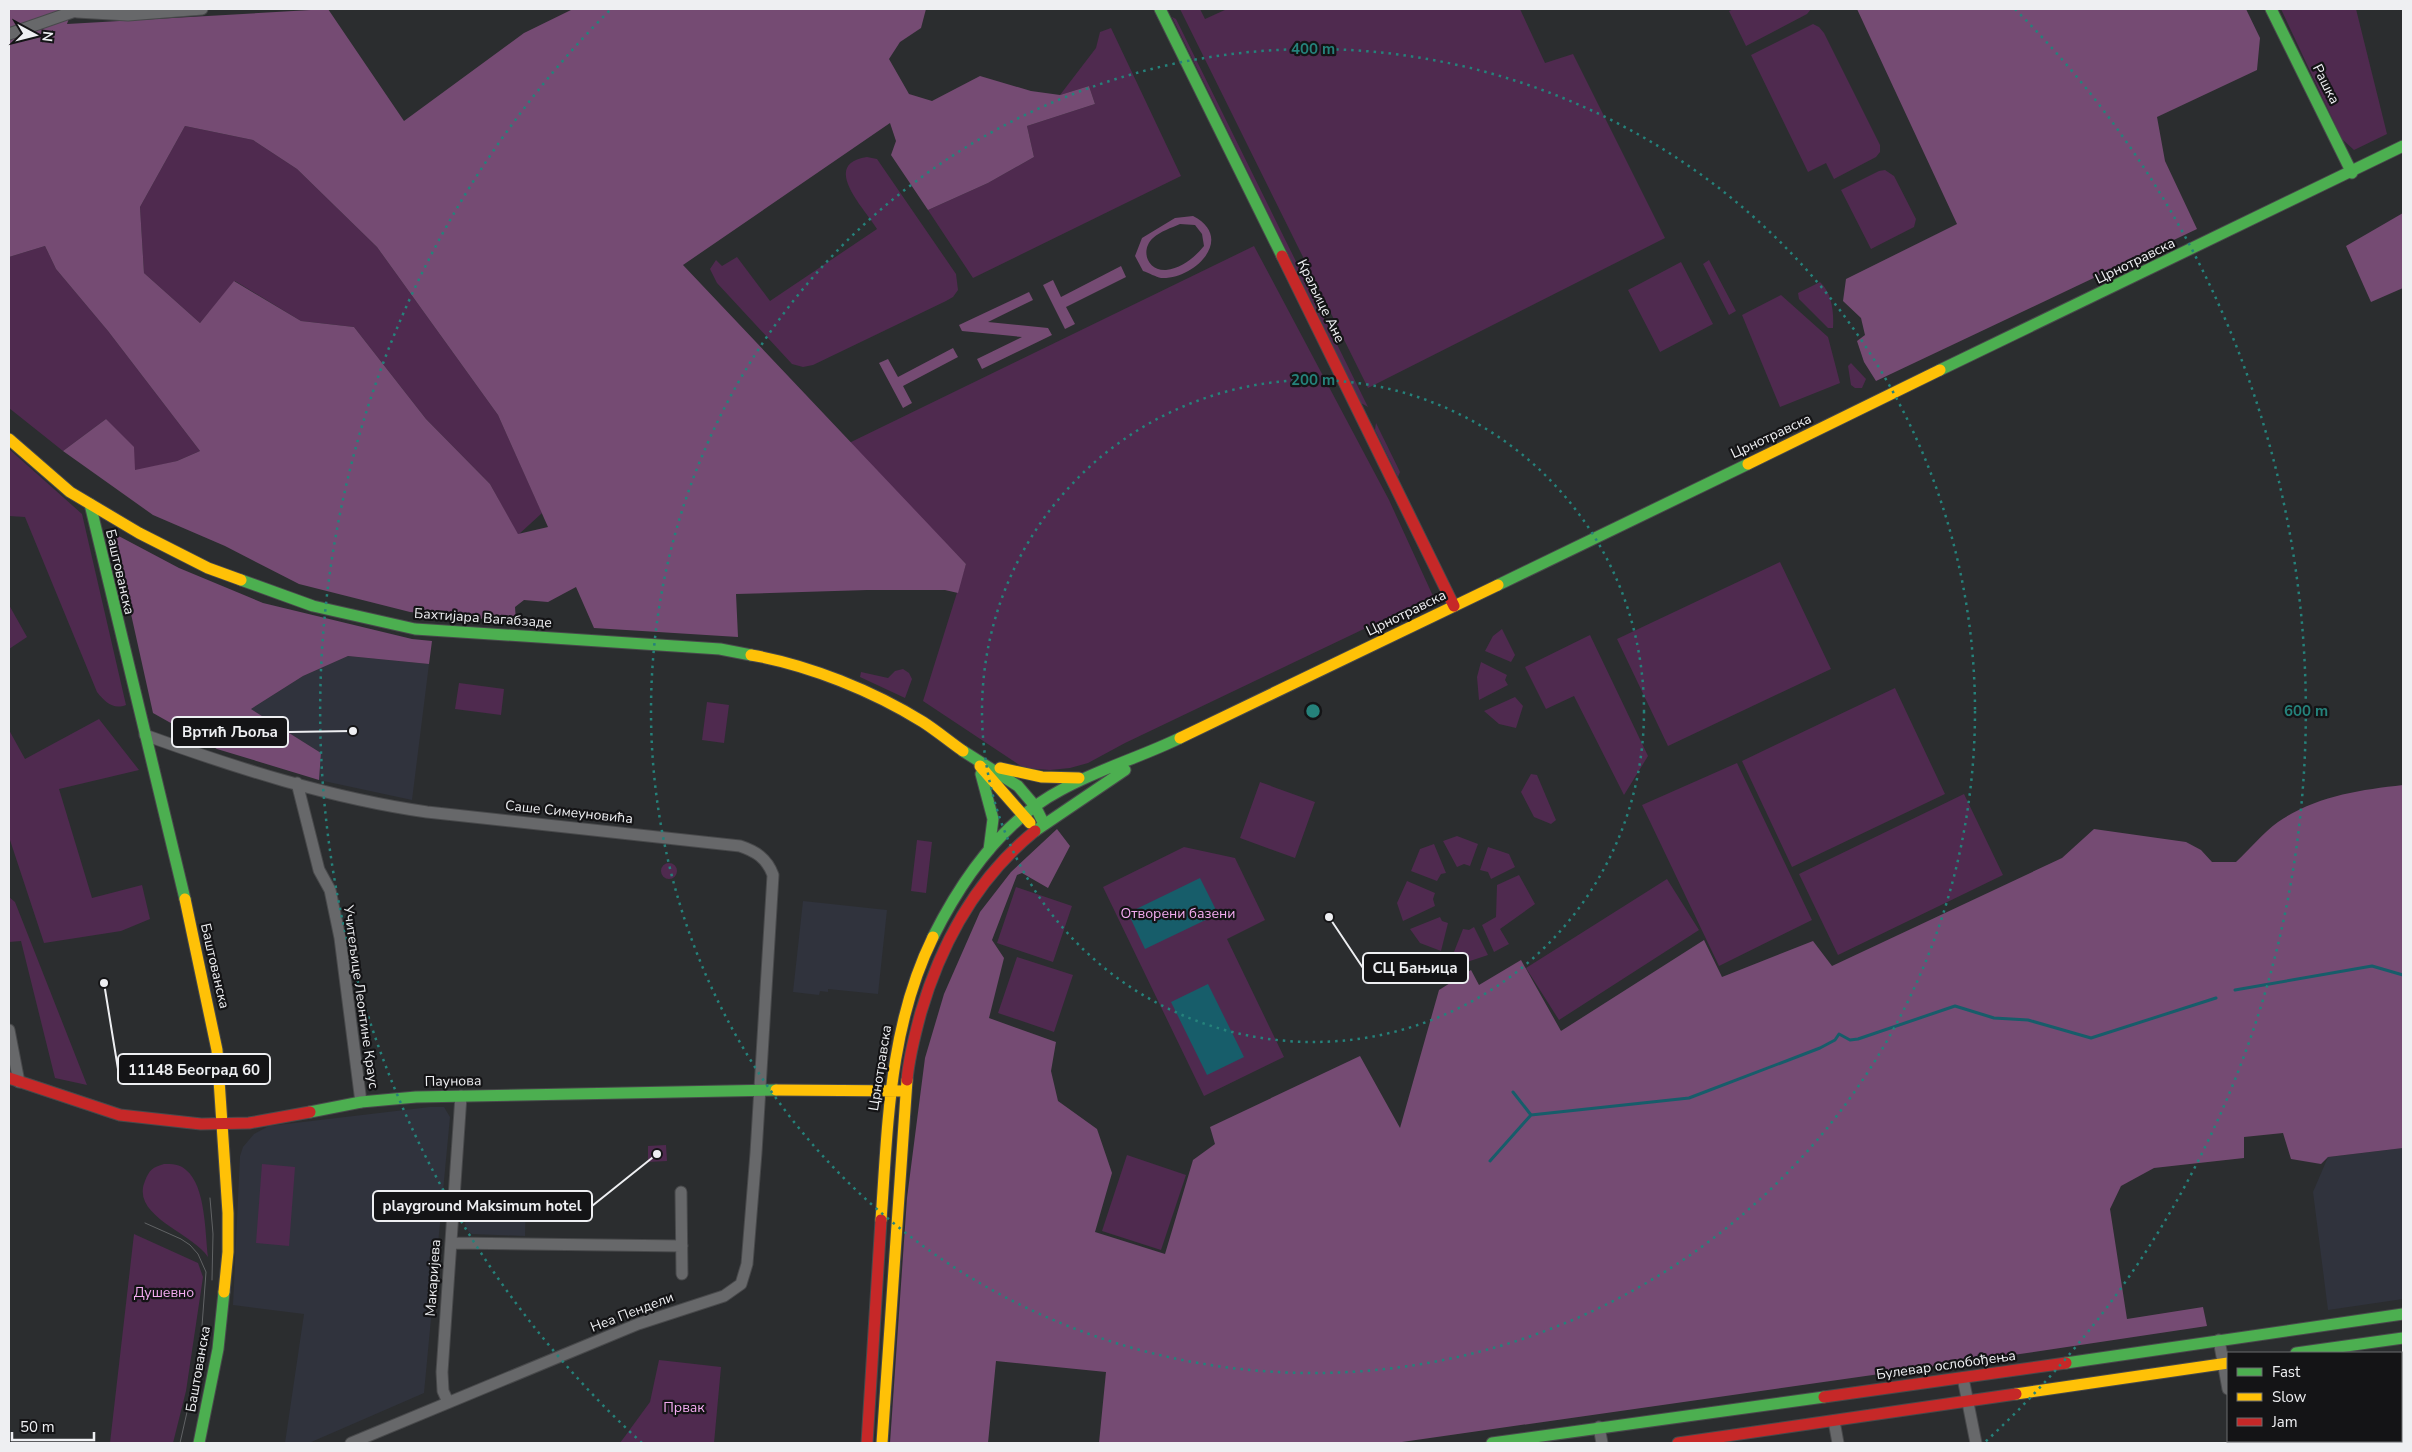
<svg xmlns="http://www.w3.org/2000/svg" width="2412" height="1452" viewBox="0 0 2412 1452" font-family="'Nunito Sans',sans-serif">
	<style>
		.built { fill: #30333d }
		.green { fill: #4f2a4f }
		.forest { fill: #754b73; fill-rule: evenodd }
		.water { fill: #175d6a }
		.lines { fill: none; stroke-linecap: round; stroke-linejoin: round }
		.stream { stroke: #175d6a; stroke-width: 3 }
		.street-casing { stroke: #48494b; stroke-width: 13 }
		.fast-casing { stroke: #48494b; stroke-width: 13 }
		.slow-casing { stroke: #48494b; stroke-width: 13 }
		.jam-casing { stroke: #48494b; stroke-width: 13 }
		.street { stroke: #67686a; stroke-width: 11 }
		.fast { stroke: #4caf50; stroke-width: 11 }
		.slow { stroke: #ffc107; stroke-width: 11 }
		.jam { stroke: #c62828; stroke-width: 11 }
		.tram { stroke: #616365; stroke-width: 1 }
		.ring { fill: none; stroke: #25827b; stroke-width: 2.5; stroke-dasharray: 2.5 5 }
		.labels { text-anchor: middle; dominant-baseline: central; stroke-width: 4.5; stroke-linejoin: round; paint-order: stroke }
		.street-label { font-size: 14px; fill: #eeeff2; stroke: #141416 }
		.park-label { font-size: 14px; fill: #f4acf1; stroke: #141416 }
		.centre { fill: #25827b; stroke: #141416; stroke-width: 2.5 }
		.ring-label { font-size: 15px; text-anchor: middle; font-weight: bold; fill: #25827b; stroke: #141416; stroke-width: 4.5; stroke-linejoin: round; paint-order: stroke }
		.leader { fill: none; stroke: #eeeff2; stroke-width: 2 }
		.callout-dot { fill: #eeeff2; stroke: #141416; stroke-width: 2 }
		.callout { fill: #141416; stroke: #eeeff2; stroke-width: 2 }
		.callout-label { font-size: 15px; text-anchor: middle; font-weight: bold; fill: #eeeff2 }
	</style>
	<rect width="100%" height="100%" fill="#2b2d2f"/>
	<path class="built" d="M348 656 429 664 412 800 319 780 321 753 251 709 303 676Z
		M803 901 887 910 878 994 828 989V992L820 991 819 995 793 992Z
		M430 1107H444L450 1117 424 1393 309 1443H285L304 1314 233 1305 240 1156 243 1147 254 1134 269 1126Z
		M2403 1148V1299L2328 1310 2313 1192 2328 1157Z
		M467 1197 526 1200 525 1236 472 1234 469 1232 465 1225Z"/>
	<path class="green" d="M1180 9H1200L1205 19 1227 9H1520L1545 63 1573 54 1665 238 1368 388Z
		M1734 9H1811L1807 14 1746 46 1729 11Z
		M2281 9H2356L2387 134 2354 150 2342 139Z
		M1172 17 1176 19 1368 407 1361 403Z
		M1813 24 1819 27 1824 33 1880 145V152L1876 157 1834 179 1826 163 1808 172 1751 55Z
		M1111 28 1181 176 973 278 928 210 988 183 1034 157 1027 126 1095 104 1089 86 1060 95 1096 48 1100 32Z
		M185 126 253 140 297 169 377 247 498 415 542 513 518 535 490 484 426 419 354 327 301 321 235 281 200 323 144 273 140 207Z
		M867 157 877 159 956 274 958 290 953 297 946 301 813 365 803 367 792 364 717 283 710 269 716 260 722 266 737 257 770 301 877 229C866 210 819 164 867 157Z
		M1885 170 1894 176 1916 219 1914 227 1871 249 1841 190 1879 171Z
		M45 246 56 269 108 331 200 451 177 461 135 471 106 419 63 451 9 408V257Z
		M1254 246 1389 500 1433 596 1125 743 1088 763 1070 768 1050 770 1024 768 923 701 966 564 849 443Z
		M1709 260 1736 311 1729 315 1703 264Z
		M1681 262 1713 324 1660 352 1628 290Z
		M1820 282C1832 293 1834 312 1833 328H1828L1799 299 1798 293Z
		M1781 295 1828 337 1840 383 1780 407 1742 315Z
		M1851 363 1866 379 1862 388H1855L1851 385 1848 366Z
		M1376 423 1400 472 1398 477 1375 430Z
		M9 449 82 514 126 705C113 710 105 702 97 692L25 517 9 516Z
		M1780 562 1831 669 1668 746 1617 639Z
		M9 605 27 637 9 649Z
		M1502 629 1515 655 1511 662 1485 651 1493 636Z
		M1590 635 1648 756 1624 795 1574 696 1546 709 1525 667Z
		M1481 662 1507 675 1505 680 1508 685 1479 700 1477 677Z
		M903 669 909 673 912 679 905 698 860 677 861 672 888 678 895 671Z
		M459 683 504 689 501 715 455 709Z
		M1895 688 1945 794 1792 867 1742 761Z
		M1515 697 1523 706 1516 728 1499 724 1484 711Z
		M707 702 729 705 724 743 702 740Z
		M99 719 139 770 59 789 92 898 142 885 150 919 121 931 44 943 9 837V730L25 759Z
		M1737 763 1812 920 1719 966 1642 805Z
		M1531 774 1537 775 1556 820 1551 824 1534 817 1521 792Z
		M1260 782 1315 802 1295 858 1240 838Z
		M1964 794 2003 875 1838 955 1799 874Z
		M1457 836 1478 844 1470 866 1464 864 1457 867 1443 841Z
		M917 840 932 842 926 893 911 891Z
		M1434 844 1446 873 1441 874 1437 881 1411 871 1420 849Z
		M1184 847 1235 858 1265 920 1227 939 1284 1057 1204 1096 1103 887Z
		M1488 847 1509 854 1515 867 1491 879 1488 872 1480 870Z
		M661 871a8 8 0 1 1 16 0a8 8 0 1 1-16 0Z
		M1519 875 1535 904 1500 929 1509 944 1494 952 1482 925 1496 917 1497 885Z
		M1667 879 1699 930 1559 1020 1526 968Z
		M1407 881 1435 893 1433 899 1435 906 1403 921 1397 903Z
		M1016 887 1072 906 1053 962 997 943Z
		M9 897 15 902 87 1085 55 1078 21 941 9 942Z
		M1440 917 1442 921 1448 923 1441 951 1420 943 1410 929Z
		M1474 927 1488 955 1467 962 1452 957 1463 929 1469 930Z
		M1017 957 1073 975 1054 1032 998 1013Z
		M666 1145 667 1161 648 1162V1146Z
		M1127 1155 1186 1175 1161 1250 1102 1231Z
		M164 1164C172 1164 180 1164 186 1170 206 1186 205 1234 208 1257 193 1233 130 1216 145 1181 149 1170 153 1167 164 1164Z
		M262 1164 295 1167 289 1246 256 1243Z
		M134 1234 198 1263 203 1277 186 1391 173 1443H110Z
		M659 1360 721 1367 714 1443H620L650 1402Z"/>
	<path class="forest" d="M9 9H72L67 24 328 9 404 121 524 33 573 9H926L921 28 900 42 889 59 909 94 932 101 980 76 1031 91 1060 95 1089 86 1095 104 1027 126 1034 157 988 183 928 210 891 155 896 141 890 123 683 265 966 564 958 593 945 590H867L736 594 738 637 594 628 576 587 548 602 524 600 515 607 516 622 410 612 299 584 225 546 153 515 63 451 106 419 134 447 135 470 177 461 200 451 108 331 56 269 45 246 9 257ZM185 126 253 140 297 169 377 247 498 415 548 527 518 534 490 484 426 419 354 327 301 321 234 281 200 323 144 273 140 207Z
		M1857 9H2246L2260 38 2257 70 2157 117 2165 161 2197 229 1876 381 1864 362 1857 341 1865 335 1861 318 1843 301 1846 279 1957 224Z
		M2403 213V288L2371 302 2346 246Z
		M1193 216C1236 238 1194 280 1161 278 1156 277 1149 273 1143 271L1135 256 1142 238 1175 218ZM1180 224 1195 225 1202 234 1204 246C1194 258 1182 268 1166 270 1147 271 1140 250 1153 238 1161 231 1171 228 1180 224Z
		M1121 266 1126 277 1066 307 1075 324 1065 329 1043 285 1053 280 1061 297Z
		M1029 292 1033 300 988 322 1048 328 1052 335 982 369 977 359 1022 337 962 331 959 325Z
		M953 348 958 357 903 386 912 403 903 408 879 363 888 359 898 377Z
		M113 533 179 568 263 603 412 639 432 641 429 664 348 656 303 676 251 709 321 753 319 780 217 749 153 713Z
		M2403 785V1148L2328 1157 2321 1164 2291 1159 2283 1133 2244 1137V1158L2154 1168 2121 1186 2110 1209 2127 1319 2203 1307 2207 1326 2027 1353 1395 1443H1099L1106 1372 996 1361 988 1443H890L907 1198 925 1058 944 994 980 912 1011 872 1057 829 1070 846 1048 888 1022 873 1017 875 992 940 1004 958 989 1018 1056 1042 1051 1071 1058 1101 1097 1129 1112 1173 1095 1232 1165 1254 1193 1160 1215 1144 1210 1127 1360 1056 1400 1128 1439 990 1471 970 1479 985 1521 960 1561 1031 1704 940 1722 977 1813 941 1832 966 2062 858 2094 829 2186 842 2201 850 2212 862H2236C2250 849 2263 833 2278 822 2316 796 2359 790 2403 785Z"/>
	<path class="water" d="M1200 878 1218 914 1145 949 1128 913Z
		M1208 984 1244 1057 1207 1075 1171 1002Z"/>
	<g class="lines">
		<path class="stream" d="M2235 990 2372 966 2403 975
			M1513 1092 1531 1115
			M1490 1161 1531 1115 1689 1098 1820 1048 1835 1040 1839 1034 1850 1040 1858 1039 1955 1006 1994 1018 2028 1020 2091 1038 2216 998"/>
		<g class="street-casing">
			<path id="street" d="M77 12 128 15 202 9
				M9 34 81 9
				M145 735C236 768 330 798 427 812L740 846C755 851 767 858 773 875L756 1153 747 1264 741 1284 724 1296 638 1324 351 1443
				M297 783 319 870 330 890 340 938 361 1102
				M9 1030 19 1082
				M681 1192 682 1274
				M451 1243 682 1246
				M2219 1340 2228 1389
				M1963 1378 1976 1443
				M448 1402 443 1391 442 1372 461 1096
				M1834 1421 1838 1443
				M1599 1427 1602 1443
				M2240 1441V1443"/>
		</g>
		<g class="fast-casing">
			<path id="fast" d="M1160 9 1282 256
				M2271 9 2352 173
				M1940 370 2403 146
				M90 504 185 899
				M241 580 313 606 415 629 720 649 751 655
				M1498 585 1748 464
				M963 751 1018 786 1035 806 1044 824
				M981 774 993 819 989 850
				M1035 831 1125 770
				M933 937C962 879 1002 821 1061 790 1099 769 1141 757 1180 738
				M310 1112 361 1102 416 1097 776 1090
				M2296 1353 2403 1338
				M2066 1363 2403 1314
				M199 1443 218 1349 224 1292
				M1492 1443 1824 1397"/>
		</g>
		<g class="slow-casing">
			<path id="slow" d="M9 439 70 492 139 533 208 568 241 580
				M1748 464 1940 370
				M751 655C809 665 873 691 923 722 937 731 950 742 963 751
				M1180 738 1498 585
				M980 766 1030 823
				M1000 768 1042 777 1079 778
				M185 899 217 1050 228 1213V1252L224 1292
				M776 1090 906 1091
				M881 1220C888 1123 889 1027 933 937
				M2016 1394 2228 1363
				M882 1443 907 1080"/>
		</g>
		<g class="jam-casing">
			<path id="jam" d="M1282 256 1454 606
				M9 1078 120 1115 201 1124 249 1123 310 1112
				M907 1080C909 1057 915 1034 921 1012 942 941 977 878 1035 831
				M1824 1397 2066 1363
				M867 1443 881 1220
				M1678 1443 2016 1394"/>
		</g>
		<use href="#street" class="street"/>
		<use href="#fast" class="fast"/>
		<use href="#slow" class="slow"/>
		<use href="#jam" class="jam"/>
		<path class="tram" d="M210 1198 213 1234 212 1280
			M145 1223 181 1239 190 1245 198 1254 206 1272 202 1326 192 1390 180 1443"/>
	</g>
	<g class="ring">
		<circle cx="1313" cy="711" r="331"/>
		<circle cx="1313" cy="711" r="662"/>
		<path d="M642 1443A993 993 0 0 1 611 9M2015 9A993 993 0 0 1 1984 1443"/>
	</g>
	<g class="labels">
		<g class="street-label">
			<text transform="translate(2326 84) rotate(63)">Рашка</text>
			<text transform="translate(2135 261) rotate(-26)">Црнотравска</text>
			<text transform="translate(1321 301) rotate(64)">Краљице Ане</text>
			<text transform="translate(1771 436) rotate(-25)">Црнотравска</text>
			<text transform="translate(120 572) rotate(77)">Баштованска</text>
			<text transform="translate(1406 613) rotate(-26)">Црнотравска</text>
			<text transform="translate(483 618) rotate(4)">Бахтијара Вагабзаде</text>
			<text transform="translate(569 812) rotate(6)">Саше Симеуновића</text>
			<text transform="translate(215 966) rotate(77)">Баштованска</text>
			<text transform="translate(361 997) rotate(82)">Учитељице Леонтине Краус</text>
			<text transform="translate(880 1068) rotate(-81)">Црнотравска</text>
			<text transform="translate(453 1081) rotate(-1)">Паунова</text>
			<text transform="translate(433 1278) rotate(-86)">Макаријева</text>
			<text transform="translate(632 1312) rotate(-21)">Неа Пендели</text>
			<text transform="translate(1946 1365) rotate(-8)">Булевар ослобођења</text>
			<text transform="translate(198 1369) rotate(-80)">Баштованска</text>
		</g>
		<g class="park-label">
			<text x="1178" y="913">Отворени базени</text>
			<text x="164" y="1292">Душевно</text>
			<text x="684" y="1407">Првак</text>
		</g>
	</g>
	<circle cx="1313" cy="711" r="8" class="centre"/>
	<g class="ring-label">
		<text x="1313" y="54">400 m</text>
		<text x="1313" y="385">200 m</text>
		<text x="2306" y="716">600 m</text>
	</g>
	<path class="leader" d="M353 731L288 732M1329 917L1363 968M104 983L118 1069M657 1154L592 1206"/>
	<g class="callout-dot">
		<circle cx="353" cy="731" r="5"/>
		<circle cx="1329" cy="917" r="5"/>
		<circle cx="104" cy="983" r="5"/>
		<circle cx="657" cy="1154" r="5"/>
	</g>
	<g class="callout">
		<rect x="172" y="717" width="116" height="30" rx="5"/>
		<rect x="1363" y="953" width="105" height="30" rx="5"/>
		<rect x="118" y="1054" width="152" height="30" rx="5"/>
		<rect x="373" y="1191" width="219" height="30" rx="5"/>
	</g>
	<g class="callout-label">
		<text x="230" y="737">Вртић Љоља</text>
		<text x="1415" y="973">СЦ Бањица</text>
		<text x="194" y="1075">11148 Београд 60</text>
		<text x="482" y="1211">playground Maksimum hotel</text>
	</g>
	<rect width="2412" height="1452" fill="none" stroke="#eeeff2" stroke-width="20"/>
	<rect x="2227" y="1352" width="175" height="90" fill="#141416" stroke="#6b6c6e"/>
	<rect x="2237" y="1368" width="25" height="8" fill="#4caf50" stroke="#6b6c6e"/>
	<text x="2272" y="1377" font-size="15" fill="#eeeff2">Fast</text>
	<rect x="2237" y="1393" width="25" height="8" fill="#ffc107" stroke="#6b6c6e"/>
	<text x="2272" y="1402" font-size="15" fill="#eeeff2">Slow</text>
	<rect x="2237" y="1418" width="25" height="8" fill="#c62828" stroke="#6b6c6e"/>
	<text x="2272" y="1427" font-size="15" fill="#eeeff2">Jam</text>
	<g transform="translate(35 35) rotate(97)" stroke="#141416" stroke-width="4" paint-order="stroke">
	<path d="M0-4L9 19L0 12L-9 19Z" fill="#eeeff2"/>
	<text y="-8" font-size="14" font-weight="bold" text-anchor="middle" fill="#eeeff2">N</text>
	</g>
	<path d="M12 1432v8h82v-8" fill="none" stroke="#eeeff2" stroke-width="2.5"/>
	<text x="20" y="1432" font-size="15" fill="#eeeff2" stroke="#141416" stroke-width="4" paint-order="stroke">50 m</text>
</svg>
